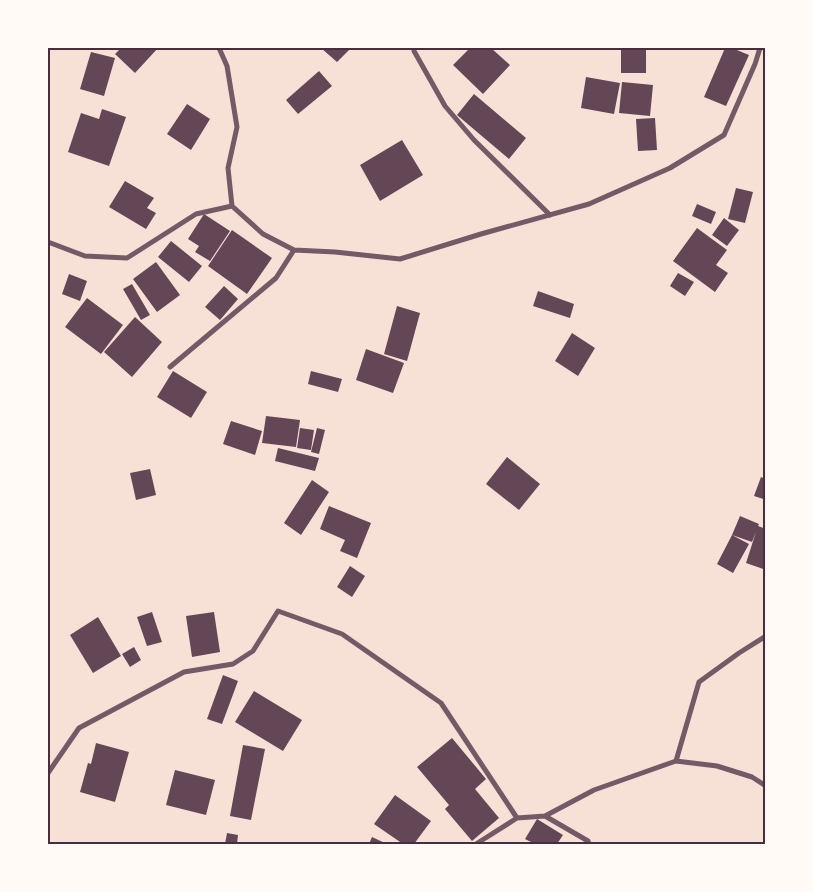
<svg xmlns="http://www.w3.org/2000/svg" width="813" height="892" viewBox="0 0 813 892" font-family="'Exo 2',sans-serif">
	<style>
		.building { fill: #644757 }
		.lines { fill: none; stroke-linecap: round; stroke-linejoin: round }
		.minor { stroke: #755966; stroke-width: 5 }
		.neatline { fill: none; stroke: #4a2c40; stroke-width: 2 }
	</style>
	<rect width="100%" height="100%" fill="#f7e1d7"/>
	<path class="building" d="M121 48H158L135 73 115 54Z
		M321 48H351L337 62Z
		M470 48H491L510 65 483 94 453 65Z
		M621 48H646V73H621Z
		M725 48H732L749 55 726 106 704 97Z
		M91 52 115 58 104 96 80 89Z
		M319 71 332 86 298 114 286 100Z
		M586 77 620 83 614 114 581 108Z
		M622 82 653 85 650 116 619 113Z
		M474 94 526 138 509 159 457 115Z
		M187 104 210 119 191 150 167 134Z
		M102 109 126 117 109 166 68 152 81 113 99 119Z
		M655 118 657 150 638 151 636 119Z
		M402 140 423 175 380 201 360 165Z
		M125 181 154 198 147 208 156 213 146 229 109 207Z
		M736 188 753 192 745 223 728 219Z
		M697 204 716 212 711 224 692 216Z
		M204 214 230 231 210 261 195 252 199 246 188 239Z
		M724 218 739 230 727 246 712 235Z
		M697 228 727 250 716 265 728 273 715 292 673 261Z
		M232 230 272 258 247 294 208 266Z
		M171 241 202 266 189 282 158 257Z
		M156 262 180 295 157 312 133 279Z
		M678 273 694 282 685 296 670 286Z
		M69 274 87 281 80 301 62 294Z
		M132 284 150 315 141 320 123 289Z
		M224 286 238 299 220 320 205 307Z
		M538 291 574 304 570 318 533 306Z
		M87 298 123 325 101 354 65 327Z
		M397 306 420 313 407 361 384 354Z
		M135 317 162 342 132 377 104 352Z
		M572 333 595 348 578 376 555 361Z
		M366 349 404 363 393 393 356 380Z
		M173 371 207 392 191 418 157 397Z
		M311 371 342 379 338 392 308 384Z
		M266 416 300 420 296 447 262 443Z
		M231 421 262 431 255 455 223 444Z
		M300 428 314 430 311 450 297 448Z
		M317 428 325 430 319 454 311 452Z
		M278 448 319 458 315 471 275 461Z
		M507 457 540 484 519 510 486 484Z
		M150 469 156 495 136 500 130 473Z
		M761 477 766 479V500L754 496Z
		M312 480 329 492 301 535 284 523Z
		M329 506 371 523 357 558 340 551 345 540 320 529Z
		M740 516 759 524 758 526 766 529V570L746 563 756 532 752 542 732 535Z
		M732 535 749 544 733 573 717 564Z
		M350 566 365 576 352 597 337 587Z
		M152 612 162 642 147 646 137 617Z
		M214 612 220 652 192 657 186 616Z
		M98 617 121 656 93 673 70 635Z
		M134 647 141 660 130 667 122 654Z
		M223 675 238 681 222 724 207 719Z
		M254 691 302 720 283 751 235 722Z
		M452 738 486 779 475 789 499 818 472 841 445 809 449 805 417 767Z
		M96 743 129 752 115 802 80 792 88 763 91 764Z
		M243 745 265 749 251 820 230 816Z
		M175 770 215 780 206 815 166 805Z
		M395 795 431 821 414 844H403L374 824Z
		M537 819 563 835 557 844H535L525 839Z
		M227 833 238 835 237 844H225Z
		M372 837 387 844H369Z"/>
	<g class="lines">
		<path class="minor" d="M219 48 227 66 237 127 228 168 232 206 263 234 294 250 335 252 400 259 481 234 589 204 670 168 724 135 755 64 760 48
			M414 51 445 106 474 140 550 215
			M48 242 85 256 127 258 196 214 232 206
			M170 367 276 278 294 250
			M676 761 699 682 739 653 766 636
			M48 773 79 728 184 672 233 664 253 651 278 611 342 634 441 703 517 818
			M545 816 588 841 589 844
			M476 844 517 818 545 816 594 790 676 761 717 766 752 777 766 786"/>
	</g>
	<rect width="813" height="892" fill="none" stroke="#fffaf5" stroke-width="98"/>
	<rect x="49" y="49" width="715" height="794" class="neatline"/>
</svg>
